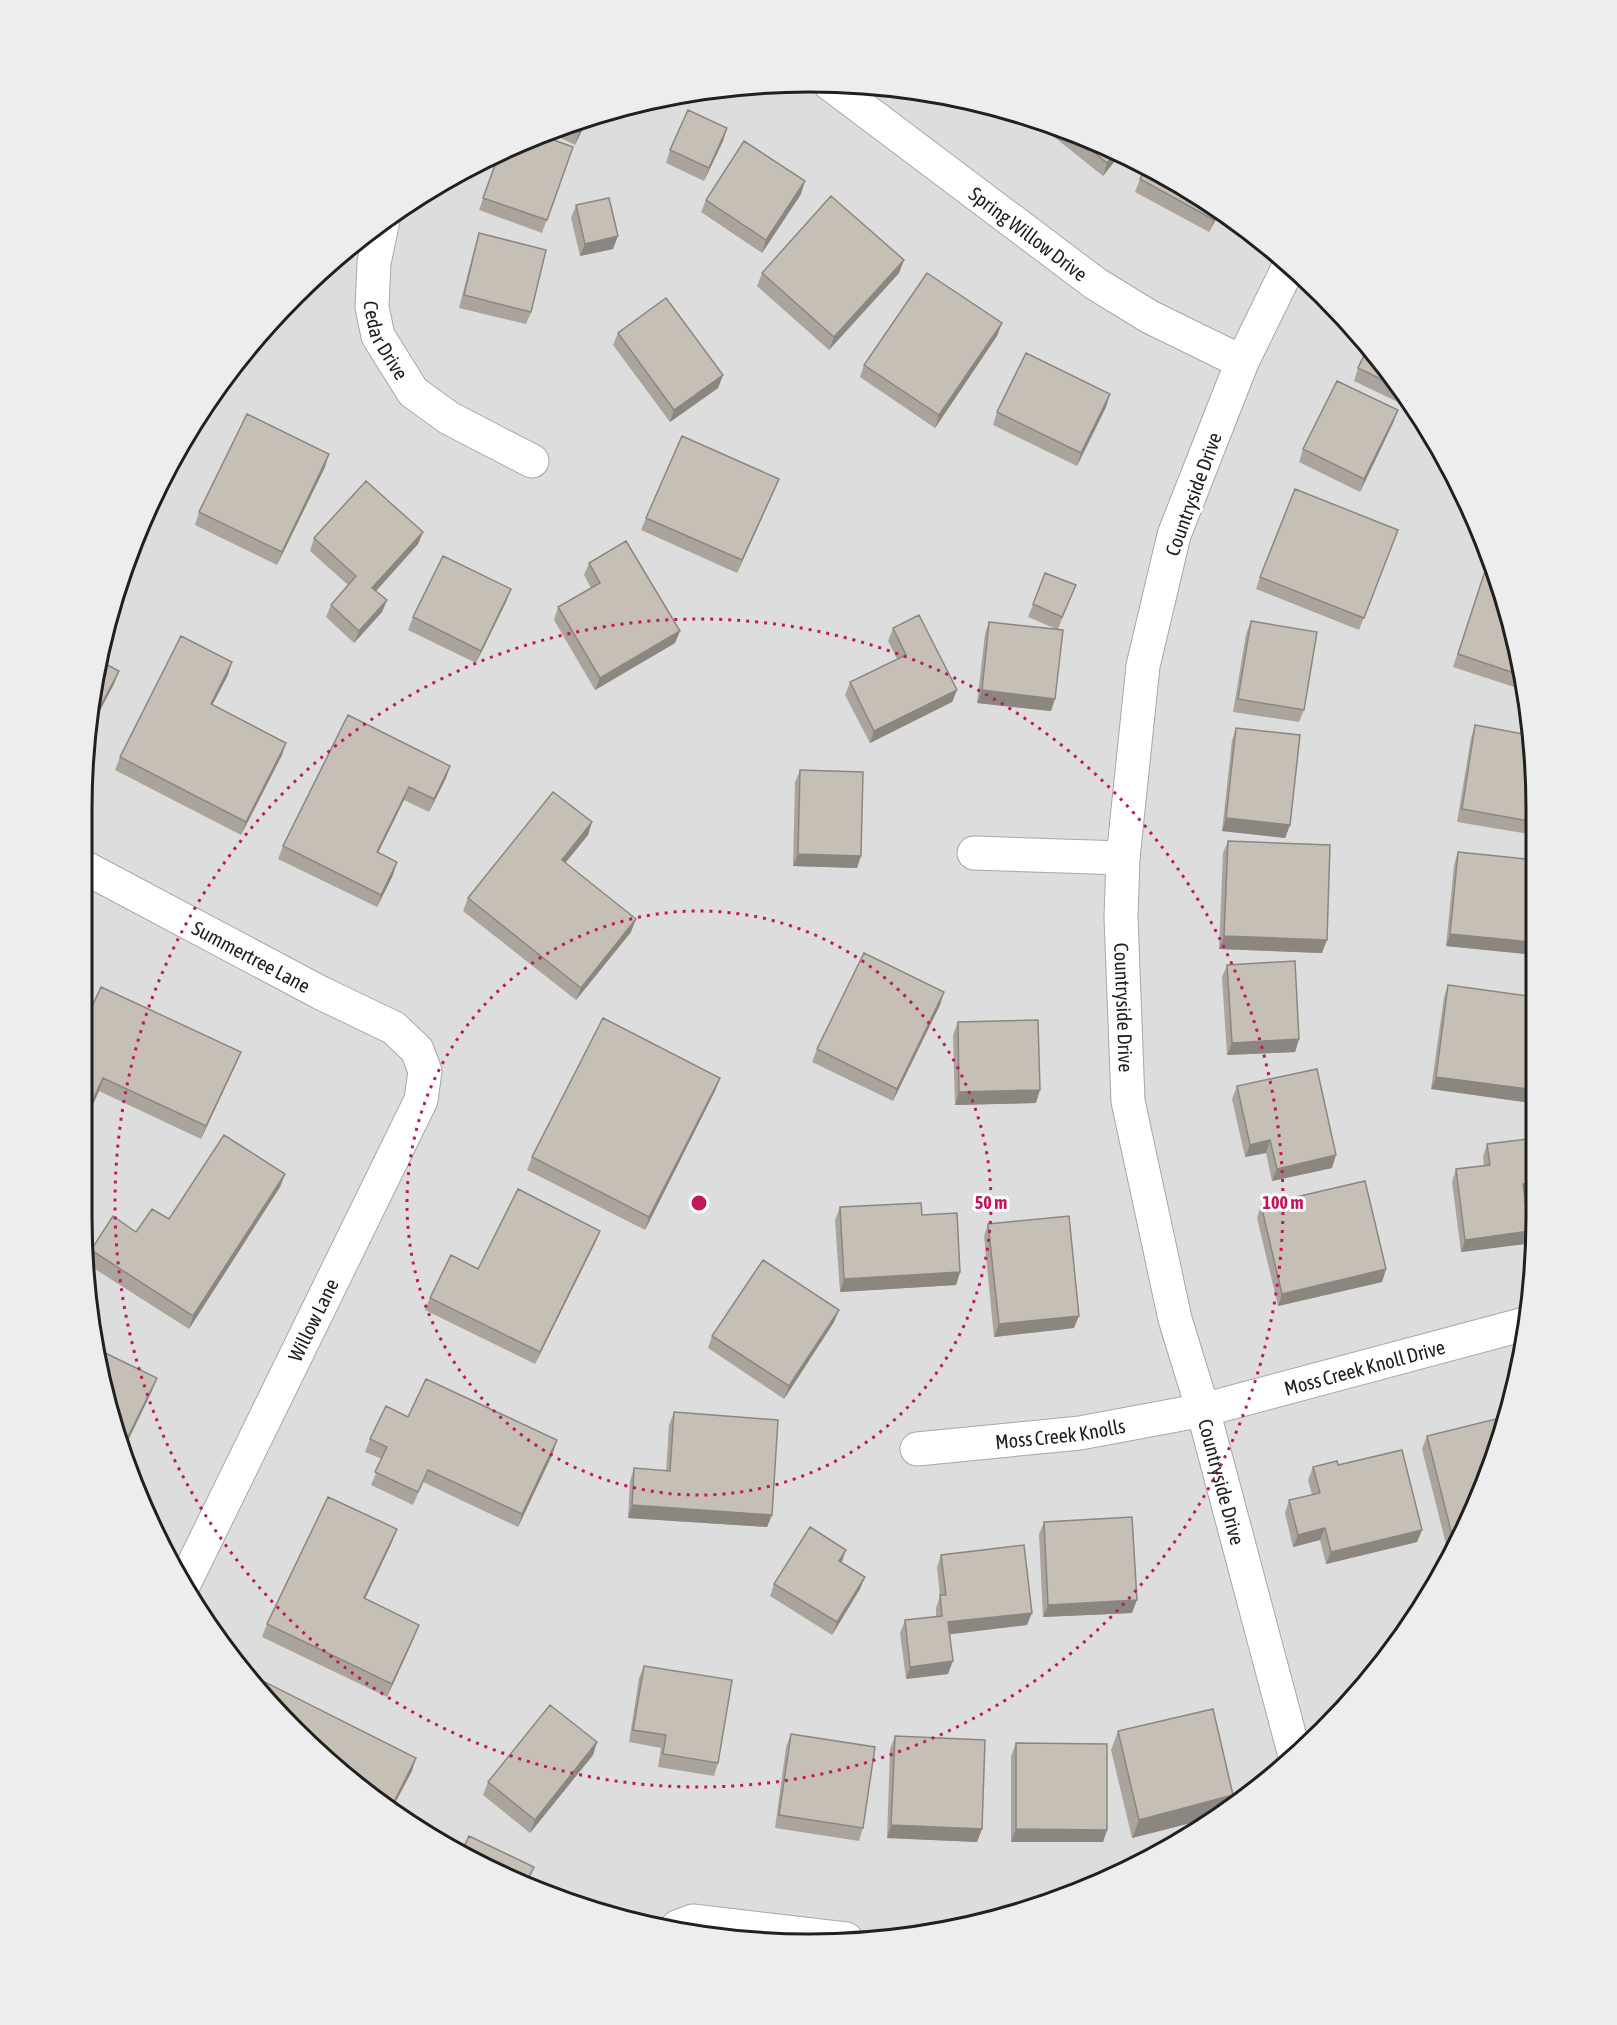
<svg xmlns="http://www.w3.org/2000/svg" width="1617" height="2025" viewBox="0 0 1617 2025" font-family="'Asap Condensed',sans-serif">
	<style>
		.residential { fill: #dedddd }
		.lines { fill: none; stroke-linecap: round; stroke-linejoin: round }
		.minor-casing { stroke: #a7a7a7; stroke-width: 35 }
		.minor { stroke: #fff; stroke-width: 33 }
		.wall { fill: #aaa49c }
		.shaded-wall { fill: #8b867f }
		.building { fill: #c6bfb5; stroke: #8b867f; stroke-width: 1.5 }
		.ring { fill: none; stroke: #c2185b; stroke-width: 3; stroke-dasharray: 3 6 }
		.labels { text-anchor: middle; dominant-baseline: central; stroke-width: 6; stroke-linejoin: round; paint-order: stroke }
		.street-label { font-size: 20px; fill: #202020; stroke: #fff }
		.rim { fill: none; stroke: #202020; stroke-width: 3 }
		.centre { fill: #c2185b; stroke: #fff; stroke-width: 3 }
		.ring-label { font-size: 18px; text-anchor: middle; font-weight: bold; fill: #c2185b; stroke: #fff; stroke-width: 6; stroke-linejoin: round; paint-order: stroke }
	</style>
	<rect width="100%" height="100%" fill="#f1efe6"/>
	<path class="residential" d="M856 83 997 106 1131 156 1252 232 1356 329 1439 445 1497 575 1534 761 1536 1217 1522 1358 1480 1495 1386 1659 1288 1763 1172 1847 996 1919 808 1944 620 1919 444 1846 294 1731 178 1580 106 1404 81 1216 83 761 120 574 178 445 261 329 365 232 445 178 575 120 714 87Z"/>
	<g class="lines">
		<g class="minor-casing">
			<g id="minor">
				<path id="s1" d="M829 83 1096 284 1150 317 1242 362"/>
				<path id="s2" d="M383 220 374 263 372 307 378 336 413 392 449 418 532 461"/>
				<path id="s3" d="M1289 266 1242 362 1174 535 1143 666 1123 858 1121 917 1128 1101 1175 1319 1203 1410 1295 1756"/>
				<path d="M974 853 1123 858"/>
				<path id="s4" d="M82 866 321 993 394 1028 417 1050 425 1071 421 1100 183 1586"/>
				<path id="s5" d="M917 1449 1080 1433 1203 1410 1525 1324"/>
				<path d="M677 1927 693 1921 846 1939"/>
			</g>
		</g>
		<use href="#minor" class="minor"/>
	</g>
	<path class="wall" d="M589 116 575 145 548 132 575 120Z
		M1035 120 1121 153 1103 176 1034 121Z
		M727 128 723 141 704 181 666 163 670 150Z
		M573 147 542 233 479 210 499 154Z
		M1147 166 1220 212 1209 232 1135 192 1140 179Z
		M801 194 762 253 701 212 706 200Z
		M576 205 613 249 580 256 571 218Z
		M479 233 531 312 526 324 459 308 475 246Z
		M904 260 899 273 829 350 757 286 762 273Z
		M1002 323 997 336 935 428 860 377 864 365Z
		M618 333 723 375 718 388 670 422 613 345Z
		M1368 347 1406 400 1404 405 1354 381 1358 368Z
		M1106 407 1077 466 993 425 997 412Z
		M1398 410 1393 423 1360 492 1299 462 1303 449Z
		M325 467 277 565 195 525 199 512Z
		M779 479 774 491 737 573 641 530 646 518Z
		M1398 530 1359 630 1256 589 1260 577Z
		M423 532 418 544 376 591 387 600 382 612 354 643 326 617 331 605 348 585 310 551 314 538Z
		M589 563 675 643 595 690 554 620 558 607 591 588 584 575Z
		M1486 568 1497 575 1520 689 1453 667Z
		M1076 585 1058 629 1051 711 977 703 985 634 989 622 1056 629 1028 617 1033 604Z
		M506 602 476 663 408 630 413 617Z
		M1251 621 1304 710 1299 722 1233 712 1246 634Z
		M893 628 957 690 952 702 870 743 845 695 850 682 897 659 888 641Z
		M228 675 212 705 282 755 241 835 115 770 120 757Z
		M1475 725 1534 761 1535 835 1457 822 1471 738Z
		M1236 728 1290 825 1285 838 1222 831 1232 740Z
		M450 766 446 778 429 812 404 800 378 853 393 875 377 907 278 859 283 846Z
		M800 770 857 868 793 866 795 782Z
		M592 822 588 835 565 863 631 932 576 1000 463 911 468 898Z
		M1228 841 1322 953 1219 949 1223 853Z
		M1458 852 1531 942 1527 954 1446 946 1454 865Z
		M1227 965 1299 1039 1295 1052 1227 1055 1222 977Z
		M1448 985 1535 997 1536 1092 1532 1103 1431 1089 1444 997Z
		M940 1005 893 1101 812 1062 817 1049Z
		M958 1022 1036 1103 955 1105 953 1035Z
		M82 1028 241 1052 236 1064 201 1139 99 1091 89 1113 81 1109Z
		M720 1078 715 1091 645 1230 527 1170 532 1157Z
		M1237 1086 1332 1168 1272 1181 1266 1153 1245 1157 1232 1099Z
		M1487 1144 1525 1196 1529 1231 1525 1244 1461 1252 1452 1182 1456 1169 1484 1166 1483 1157Z
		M285 1174 280 1187 189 1329 87 1264V1261L91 1250Z
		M1261 1205 1386 1269 1382 1282 1278 1306 1257 1218Z
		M840 1207 922 1215 960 1272 956 1285 840 1292 835 1220Z
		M988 1224 1074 1328 994 1337 984 1236Z
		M600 1231 595 1243 535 1364 425 1310 430 1298 478 1269Z
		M834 1322 784 1399 708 1348 712 1336Z
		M674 1412 772 1515 767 1527 628 1518 630 1481 634 1468 666 1471 669 1425Z
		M408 1417 553 1453 518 1527 423 1482 413 1505 371 1485 382 1459 365 1452 370 1439Z
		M1504 1417 1447 1548 1422 1449 1427 1436Z
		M1338 1465 1422 1530 1417 1542 1326 1564 1320 1540 1293 1547 1285 1513 1289 1500 1312 1495 1308 1480 1313 1467Z
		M1044 1522 1132 1613 1043 1617 1039 1534Z
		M392 1542 365 1599 414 1638 387 1697 262 1637 267 1624Z
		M846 1550 842 1562 860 1589 832 1635 770 1596 774 1584Z
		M941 1555 1027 1625 950 1634 948 1674 906 1679 900 1633 905 1620 936 1617V1608L940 1596 937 1567Z
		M644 1666 718 1763 714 1776 658 1767 661 1748 629 1742 639 1678Z
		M1118 1731 1233 1795 1229 1806 1214 1817 1132 1838 1111 1750Z
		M791 1734 863 1828 859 1841 775 1828 786 1747Z
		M895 1736 982 1829 977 1842 887 1838 890 1749Z
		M597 1742 593 1755 530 1833 483 1795 488 1782Z
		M1016 1743 1107 1830 1103 1842H1011V1756Z"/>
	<path class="shaded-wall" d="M589 116 575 145 579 132 587 117Z
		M727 128 723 141 704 181 709 168Z
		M1117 151 1121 153 1103 176 1107 163Z
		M805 181 801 194 762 253 766 240Z
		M1218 211 1220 212 1209 232 1214 220Z
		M618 236 613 249 580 256 585 244Z
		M904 260 899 273 829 350 834 337Z
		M1002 323 997 336 935 428 939 415Z
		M723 375 718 388 670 422 674 410Z
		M1110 394 1106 407 1077 466 1081 453Z
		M1398 410 1393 423 1360 492 1364 479Z
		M329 454 325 467 277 565 282 552Z
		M779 479 774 491 737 573 742 560Z
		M423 532 418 544 368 600 372 588Z
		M511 589 506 602 476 663 481 651Z
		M387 600 382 612 354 643 359 631Z
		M680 631 675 643 595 690 600 678Z
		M232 662 228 675 206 717 211 704Z
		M119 671 114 684 88 734 89 728Z
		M957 690 952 702 870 743 874 731Z
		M982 690 1055 699 1051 711 977 703Z
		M286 743 282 755 241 835 246 822Z
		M450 766 446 778 429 812 434 799Z
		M409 787 404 800 372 865 377 852Z
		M1226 818 1290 825 1285 838 1222 831Z
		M592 822 588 835 557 873 562 860Z
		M798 854 861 856 857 868 793 866Z
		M397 862 393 875 377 907 381 895Z
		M636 919 631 932 576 1000 581 988Z
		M1450 934 1531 942 1527 954 1446 946Z
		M1224 936 1327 940 1322 953 1219 949Z
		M944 992 940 1005 893 1101 897 1089Z
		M1299 1039 1295 1052 1227 1055 1232 1043Z
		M241 1052 236 1064 201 1139 206 1126Z
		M1436 1077 1536 1090V1092L1532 1103 1431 1089Z
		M103 1078 99 1091 89 1113 93 1100Z
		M720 1078 715 1091 645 1230 649 1217Z
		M1040 1090 1036 1103 955 1105 959 1092Z
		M1270 1140 1266 1153 1245 1157 1250 1145Z
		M1336 1155 1332 1168 1272 1181 1277 1169Z
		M285 1174 280 1187 189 1329 193 1316Z
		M1536 1182V1194L1519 1196 1523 1184Z
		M600 1231 595 1243 535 1364 540 1352Z
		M1529 1231 1525 1244 1461 1252 1465 1240Z
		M1386 1269 1382 1282 1278 1306 1282 1294Z
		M960 1272 956 1285 840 1292 844 1279Z
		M839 1310 834 1322 784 1399 789 1386Z
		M1079 1316 1074 1328 994 1337 999 1324Z
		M157 1378 152 1391 124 1449 123 1447Z
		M557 1440 553 1453 518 1527 522 1514Z
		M632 1505 772 1515 767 1527 628 1518Z
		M1325 1528 1320 1540 1293 1547 1298 1535Z
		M397 1529 392 1542 359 1611 364 1598Z
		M1422 1530 1417 1542 1326 1564 1331 1552Z
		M1458 1533 1451 1547 1447 1548 1452 1535Z
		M846 1550 841 1563 839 1561Z
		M865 1577 860 1589 832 1635 837 1622Z
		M1137 1600 1132 1613 1043 1617 1048 1605Z
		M1032 1613 1027 1625 944 1635 948 1622Z
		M419 1625 414 1638 387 1697 392 1684Z
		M953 1661 948 1674 906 1679 910 1667Z
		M597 1742 593 1755 530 1833 535 1820Z
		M416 1758 412 1771 393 1807 392 1806Z
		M1233 1795 1229 1806 1214 1817 1132 1838 1139 1820Z
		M891 1825 982 1829 977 1842 887 1838Z
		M1016 1829 1107 1830 1103 1842H1011Z"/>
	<path class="building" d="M688 110 727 128 709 168 670 150Z
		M587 117 579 132 564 125 575 120Z
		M1070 133 1117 151 1107 163Z
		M540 135 573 147 547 220 483 198 499 154Z
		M744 141 805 181 766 240 706 200Z
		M1147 166 1218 211 1214 220 1140 179Z
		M831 196 904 260 834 337 762 273Z
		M609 198 618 236 585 244 576 205Z
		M479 233 546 250 531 312 464 295Z
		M927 273 1002 323 939 415 864 365Z
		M666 298 723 375 674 410 618 333Z
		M1368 347 1397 387 1358 368Z
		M1026 353 1110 394 1081 453 997 412Z
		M1337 381 1398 410 1364 479 1303 449Z
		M247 414 329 454 282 552 199 512Z
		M682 436 779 479 742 560 646 518Z
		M366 481 423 532 372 588 387 600 359 631 331 605 356 576 314 538Z
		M1295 489 1398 530 1364 618 1260 577Z
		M626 541 680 631 600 678 558 607 600 583 589 563Z
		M443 556 511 589 481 651 413 617Z
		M1486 568 1496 571 1497 575 1517 674 1458 654Z
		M1045 573 1076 585 1062 617 1033 604Z
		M919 615 957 690 874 731 850 682 906 655 893 628Z
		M1251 621 1317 632 1304 710 1238 699Z
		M989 622 1063 630 1055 699 982 690Z
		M181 636 232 662 211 704 286 743 246 822 120 757Z
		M102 662 119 671 89 728Z
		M348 715 450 766 434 799 409 787 377 852 397 862 381 895 283 846Z
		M1475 725 1529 735 1534 761 1535 822 1462 809Z
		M1236 728 1300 735 1290 825 1226 818Z
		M800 770 863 772 861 856 798 854Z
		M553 792 592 822 562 860 636 919 581 988 468 898Z
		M1228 841 1330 845 1327 940 1224 936Z
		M1458 852 1535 860V903L1531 942 1450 934Z
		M864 953 944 992 897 1089 817 1049Z
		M1295 961 1299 1039 1232 1043 1227 965Z
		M1448 985 1535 997 1536 1090 1436 1077Z
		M101 987 241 1052 206 1126 103 1078 93 1100 81 1094 82 1028Z
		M603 1018 720 1078 649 1217 532 1157Z
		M1038 1020 1040 1090 959 1092 958 1022Z
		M1317 1069 1336 1155 1277 1169 1270 1140 1250 1145 1237 1086Z
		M224 1135 285 1174 193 1316 91 1250 113 1216 136 1232 152 1209 169 1219Z
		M1536 1138V1182L1523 1184 1529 1231 1465 1240 1456 1169 1490 1165 1487 1144Z
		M1365 1181 1386 1269 1282 1294 1261 1205Z
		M518 1189 600 1231 540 1352 430 1298 451 1255 478 1269Z
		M921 1203 922 1215 957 1213 960 1272 844 1279 840 1207Z
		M1069 1216 1079 1316 999 1324 988 1224Z
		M763 1260 839 1310 789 1386 712 1336Z
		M99 1350 157 1378 123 1447 106 1404Z
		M426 1379 557 1440 522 1514 428 1470 418 1492 375 1472 387 1447 370 1439 386 1406 408 1417Z
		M674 1412 778 1420 772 1515 632 1505 634 1468 670 1471Z
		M1504 1417 1480 1495 1458 1533 1452 1535 1427 1436Z
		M1402 1450 1422 1530 1331 1552 1325 1528 1298 1535 1289 1500 1320 1493 1313 1467 1337 1461 1338 1465Z
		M328 1497 397 1529 364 1598 419 1625 392 1684 267 1624Z
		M1132 1517 1137 1600 1048 1605 1044 1522Z
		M810 1527 846 1550 839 1561 865 1577 837 1622 774 1584Z
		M1024 1545 1032 1613 948 1622 953 1661 910 1667 905 1620 942 1616 940 1595H946L941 1555Z
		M644 1666 732 1680 718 1763 663 1754 666 1735 633 1730Z
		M253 1676 416 1758 392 1806 294 1731Z
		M550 1705 597 1742 535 1820 488 1782Z
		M1213 1709 1233 1795 1139 1820 1118 1731Z
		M791 1734 875 1747 863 1828 779 1815Z
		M895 1736 985 1740 982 1829 891 1825Z
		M1016 1743 1107 1744V1830L1016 1829Z
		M469 1836 534 1867 527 1881 461 1853Z"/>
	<g class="ring">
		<circle cx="699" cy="1203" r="292"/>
		<circle cx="699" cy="1203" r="584"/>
	</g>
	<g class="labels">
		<g class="street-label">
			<text stroke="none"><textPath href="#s1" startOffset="250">Spring Willow Drive</textPath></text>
			<text stroke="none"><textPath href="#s2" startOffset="124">Cedar Drive</textPath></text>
			<text transform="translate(1193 494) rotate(-70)">Countryside Drive</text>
			<text stroke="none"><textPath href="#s4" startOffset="192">Summertree Lane</textPath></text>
			<text stroke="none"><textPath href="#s3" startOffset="770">Countryside Drive</textPath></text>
			<text transform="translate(313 1320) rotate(-64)">Willow Lane</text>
			<text stroke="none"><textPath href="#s5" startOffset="456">Moss Creek Knoll Drive</textPath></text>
			<text stroke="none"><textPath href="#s5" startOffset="144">Moss Creek Knolls</textPath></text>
			<text stroke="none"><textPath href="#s3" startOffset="1256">Countryside Drive</textPath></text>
		</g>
	</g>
	<path d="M0 0H1617V2025H0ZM809 92H809A717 717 0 0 1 1526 809V1217A717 717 0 0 1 809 1934H809A717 717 0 0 1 92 1217V809A717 717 0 0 1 809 92Z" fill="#ededed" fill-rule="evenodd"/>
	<path class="rim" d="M809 92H809A717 717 0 0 1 1526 809V1217A717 717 0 0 1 809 1934H809A717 717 0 0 1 92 1217V809A717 717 0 0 1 809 92Z"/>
	<circle cx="699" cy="1203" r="9" class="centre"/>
	<g class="ring-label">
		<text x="991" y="1209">50 m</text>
		<text x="1283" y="1209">100 m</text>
	</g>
</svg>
